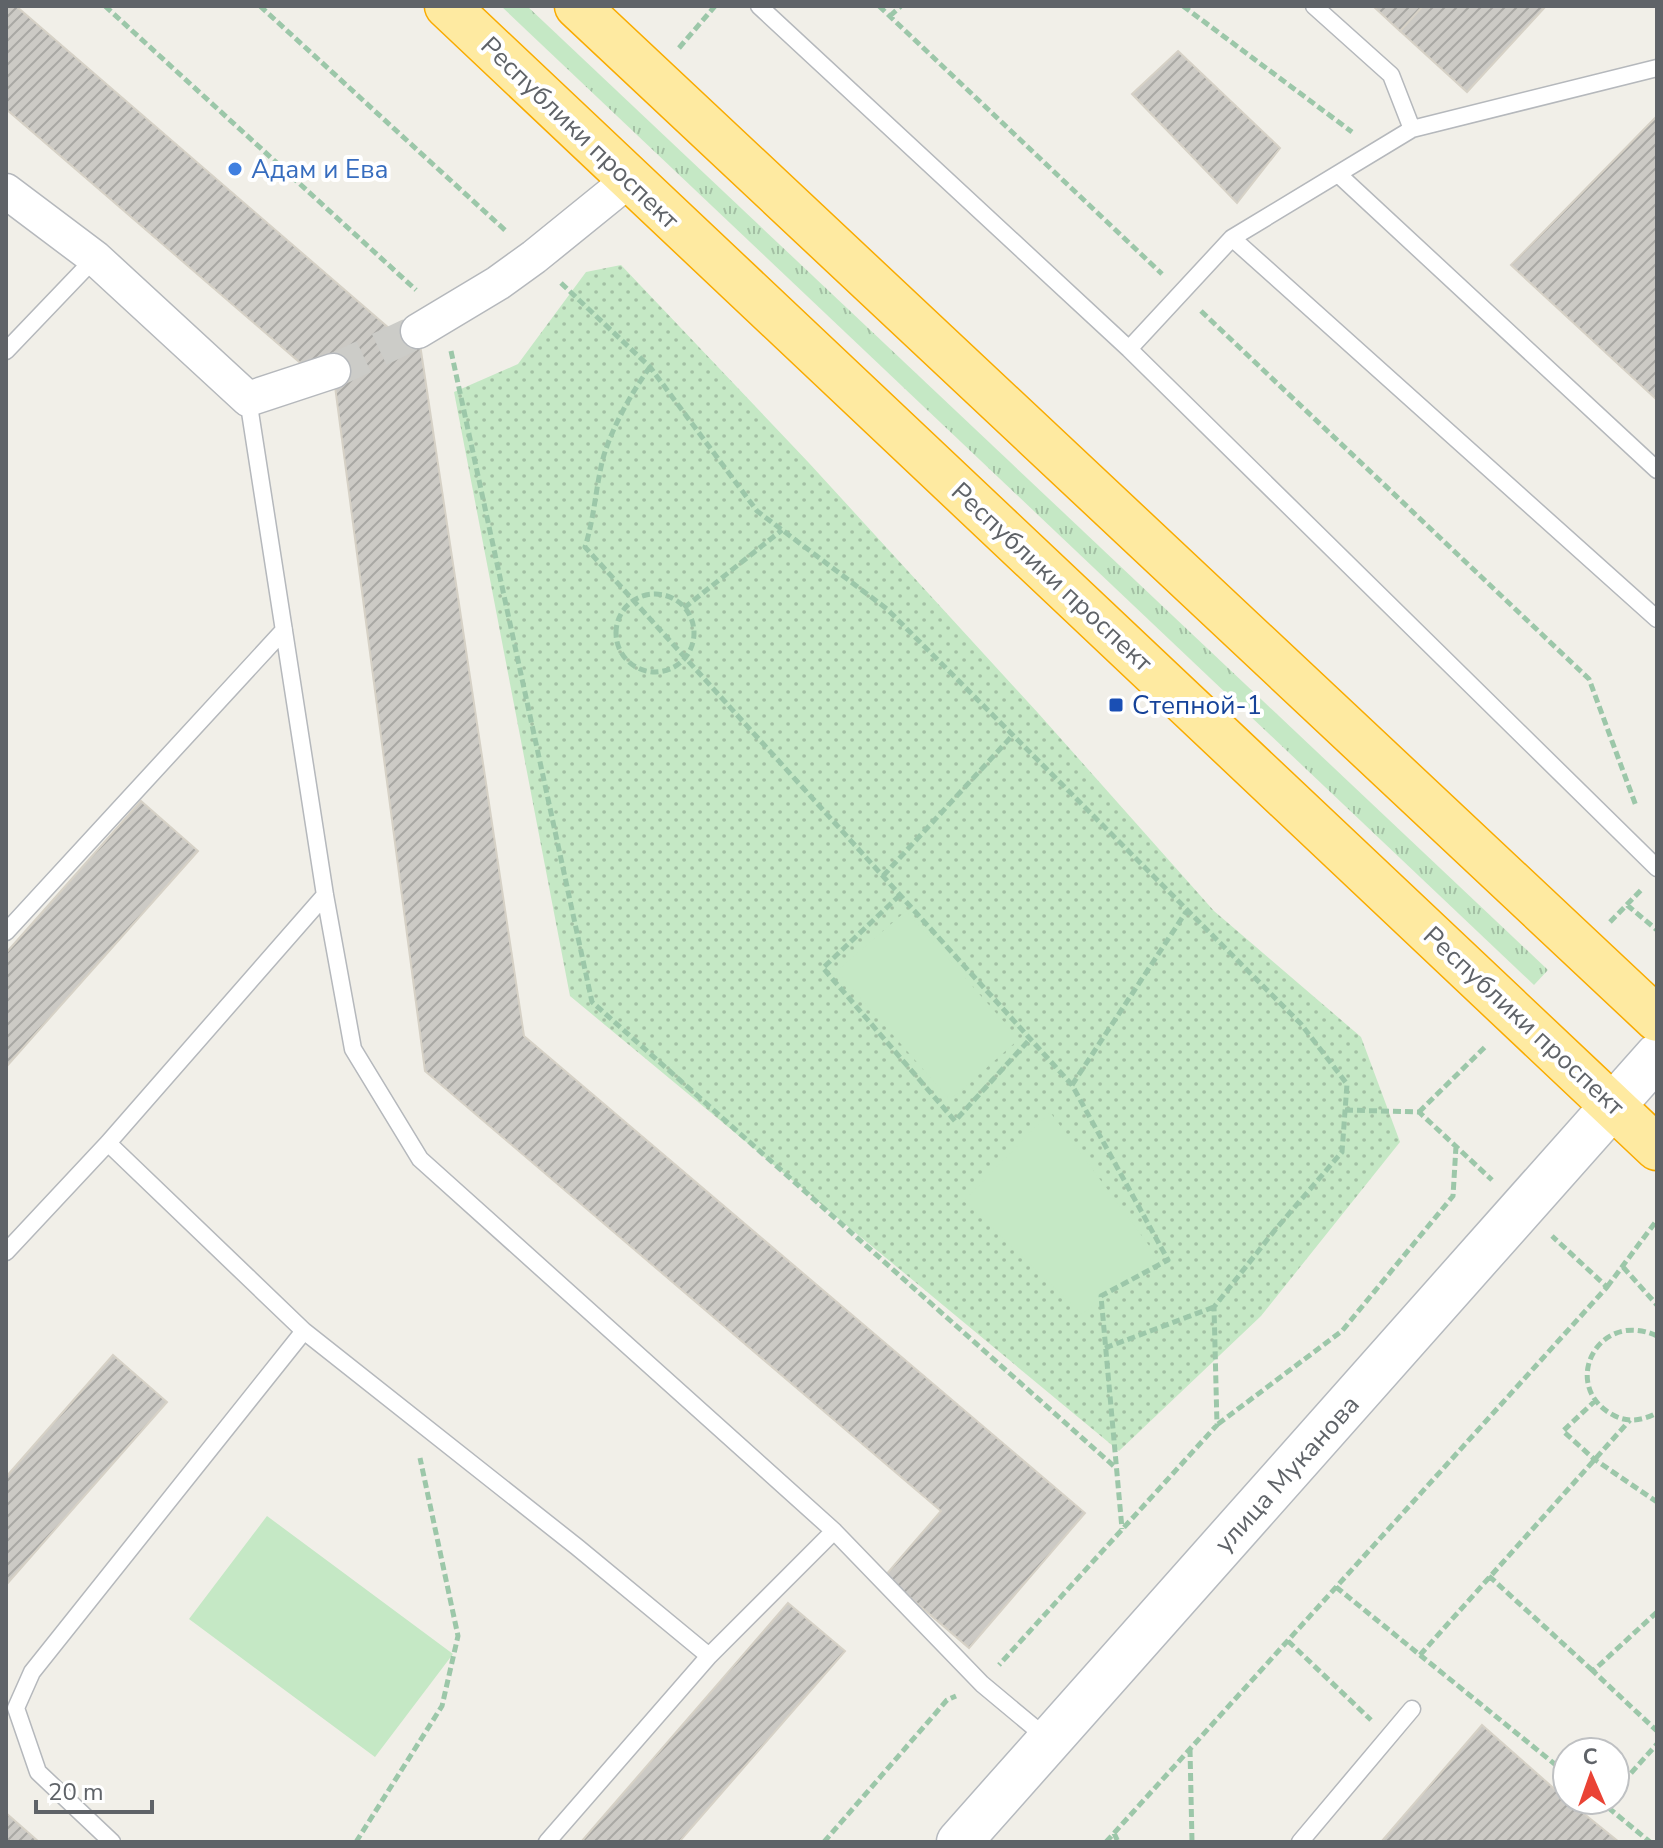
<svg xmlns="http://www.w3.org/2000/svg" width="1663" height="1848" viewBox="0 0 1663 1848" font-family="'Nunito Sans',sans-serif">
	<style>
		.grass { fill: url(#grass-tufts) }
		.park { fill: url(#park-dots) }
		.garden { fill: #c5e8c5 }
		.building { fill: url(#building-hatch); stroke: #d6d1c6; stroke-width: 2 }
		.lines { fill: none; stroke-linecap: round; stroke-linejoin: round }
		.minor-tunnel { stroke: #ccccc8; stroke-width: 34; stroke-dasharray: 34 17; stroke-linecap: butt }
		.service-casing { stroke: #b5b8bc; stroke-width: 19 }
		.minor-casing { stroke: #b5b8bc; stroke-width: 37 }
		.secondary-casing { stroke: #b6babf; stroke-width: 47 }
		.trunk-casing { stroke: #f9ab00; stroke-width: 47 }
		.path { stroke: #9cc7a9; stroke-width: 5; stroke-dasharray: 8 4; stroke-linecap: butt }
		.service { stroke: #fff; stroke-width: 16 }
		.minor { stroke: #fff; stroke-width: 34 }
		.secondary { stroke: #fff; stroke-width: 44 }
		.trunk { stroke: #feeaa1; stroke-width: 44 }
		.shop-dot { fill: #3f7fe0; stroke: #fff; stroke-width: 3 }
		.transit-dot { fill: #1a4fb4; stroke: #fff; stroke-width: 3 }
		.labels { text-anchor: middle; dominant-baseline: central; stroke-width: 8; stroke-linejoin: round; paint-order: stroke }
		.street-label { font-size: 26px; fill: #5f6368; stroke: #fff }
		.shop-label { font-size: 26px; fill: #366cbe; stroke: #fff; text-anchor: start }
		.transit-label { font-size: 26px; fill: #164399; stroke: #fff; text-anchor: start }
	</style>
	<defs>
		<pattern id="grass-tufts" width="24" height="20" patternUnits="userSpaceOnUse" patternTransform="scale(2)"><rect width="24" height="20" fill="#c5e8c5"/><path d="M3 7l-1-3M5 7V3M7 7l1-3M15 17l-1-3M17 17v-4M19 17l1-3" fill="none" stroke="#a3c0a4"/></pattern>
		<pattern id="park-dots" width="8" height="8" patternUnits="userSpaceOnUse" patternTransform="scale(2)"><rect width="8" height="8" fill="#c5e8c5"/><path d="M2 2h.1M6 6h.1" fill="none" stroke="#a3c0a4" stroke-width="1.8" stroke-linecap="round"/></pattern>
		<pattern id="building-hatch" width="6" height="6" patternUnits="userSpaceOnUse" patternTransform="scale(2)"><rect width="6" height="6" fill="#cccac5"/><path d="M-1 1l2-2M0 6l6-6M5 7l2-2" fill="none" stroke="#a9a8a4"/></pattern>
	</defs>
	<rect width="100%" height="100%" fill="#f1efe8"/>
	<path class="grass" d="M501 6H527L1548 970 1534 985Z"/>
	<path class="park" d="M621 265 809 463 1038 713 1214 911 1361 1037 1400 1142 1261 1316 1119 1451 570 996 454 392 518 364 586 272Z"/>
	<path class="garden" d="M906 911 1019 1039 950 1100 837 971Z
		M1050 1112 1159 1259 1082 1314 964 1201Z
		M267 1516 453 1654 375 1757 189 1619Z"/>
	<path class="building" d="M6 6H16L390 329 418 331 524 1036 1085 1513 969 1648 885 1576 941 1511 425 1071 333 371 305 367 6 109Z
		M1373 6H1423L1400 31Z
		M1423 6H1546L1467 92 1400 31Z
		M1178 51 1280 148 1237 203 1132 94Z
		M1657 116V400L1511 265Z
		M141 801 198 851 6 1067V953Z
		M113 1355 167 1402 6 1585V1477Z
		M788 1603 845 1651 679 1842H581Z
		M1482 1725 1567 1800 1619 1842H1381Z
		M6 1813 39 1842H6Z"/>
	<g class="lines">
		<path class="minor-tunnel" d="M333 371 418 331"/>
		<g class="service-casing">
			<path id="service" d="M759 6 1129 349 1657 868
				M1314 6 1391 75 1412 129
				M1338 174 1657 470
				M1232 238 1657 619
				M1129 349 1232 238 1412 129 1657 68
				M6 351 95 258
				M248 399 325 895 353 1049 420 1159 834 1531 982 1684 1048 1739
				M6 932 284 630
				M108 1143 304 1331 577 1547 709 1656 834 1531
				M6 1252 108 1143 325 895
				M112 1842 38 1772 16 1708 32 1672 304 1331
				M547 1842 709 1656
				M1300 1842 1412 1709"/>
		</g>
		<g class="minor-casing">
			<path id="minor" d="M6 191 95 258 248 399 333 371
				M418 331 498 283 534 257 629 180"/>
		</g>
		<g class="secondary-casing">
			<path id="secondary" d="M959 1842 1657 1056"/>
		</g>
		<g class="trunk-casing">
			<path id="trunk" d="M447 6 1657 1148
				M577 6 1657 1019"/>
		</g>
		<path class="path" d="M105 6 416 290
			M260 6 507 232
			M879 6 1162 274
			M1183 6 1352 132
			M890 16 901 6
			M679 48 715 6
			M561 283 650 367 757 511 887 609 1301 1024 1347 1084 1342 1152 1275 1230 1214 1307 1217 1425 999 1665
			M1201 311 1589 679 1636 806
			M451 351 592 1002 1116 1468
			M650 367C631 393 607 436 601 467 595 495 594 518 585 547L1072 1085 1168 1260 1101 1296 1122 1529
			M616 633a39 39 0 1 1 78 0a39 39 0 1 1-78 0Z
			M684 608 782 530
			M883 876 1012 736
			M900 895 823 968 955 1121 1030 1039
			M1627 905 1657 930
			M1610 922 1642 889
			M1072 1085 1186 912
			M1345 1110 1419 1112 1492 1180
			M1419 1112 1487 1045
			M1623 1267 1657 1305
			M1607 1287 1657 1220
			M1657 1336C1597 1308 1558 1388 1615 1416 1629 1423 1644 1420 1657 1413
			M1105 1348 1214 1307
			M1596 1400 1563 1431 1594 1459 1657 1502
			M1218 1424 1342 1331 1453 1196 1456 1146
			M1489 1576 1593 1671
			M1336 1587 1567 1774
			M1657 1612 1593 1671 1657 1731
			M1288 1641 1371 1720
			M1420 1655 1630 1420
			M1190 1749 1192 1842
			M1615 1791 1657 1744
			M1599 1800 1650 1842
			M1114 1833 1118 1842
			M356 1842 442 1706 458 1636 420 1458
			M824 1842 947 1700 956 1696
			M1106 1842 1607 1287 1552 1236"/>
		<use href="#service" class="service"/>
		<use href="#minor" class="minor"/>
		<use href="#secondary" class="secondary"/>
		<use href="#trunk" class="trunk"/>
	</g>
	<circle class="shop-dot" cx="235" cy="169" r="8"/>
	<rect class="transit-dot" x="1108" y="697" width="16" height="16" rx="4"/>
	<g class="labels">
		<g class="street-label">
			<text transform="translate(580 133) rotate(44)">Республики проспект</text>
			<text transform="translate(1052 577) rotate(43)">Республики проспект</text>
			<text transform="translate(1524 1021) rotate(43)">Республики проспект</text>
			<text transform="translate(1287 1474) rotate(-48)">улица Муканова</text>
		</g>
		<g class="shop-label">
			<text x="251" y="169">Адам и Ева</text>
		</g>
		<g class="transit-label">
			<text x="1132" y="705">Степной-1</text>
		</g>
	</g>
	<rect width="1663" height="1848" fill="none" stroke="#5f6368" stroke-width="16"/>
	<g transform="translate(1591 1776) rotate(358)"><circle r="38" fill="#ffffff" stroke="#bfc1c3" stroke-width="2"/>
	<path d="M0-6L14 30L0 20L-14 30Z" fill="#ea4335"/>
	<text y="-12" font-size="22" font-weight="bold" text-anchor="middle" fill="#5f6368">С</text>
	</g>
	<path d="M36 1800v12h116v-12" fill="none" stroke="#5f6368" stroke-width="4"/>
	<text x="48" y="1800" font-size="24" fill="#5f6368" stroke="#ffffff" stroke-width="6" paint-order="stroke">20 m</text>
</svg>
